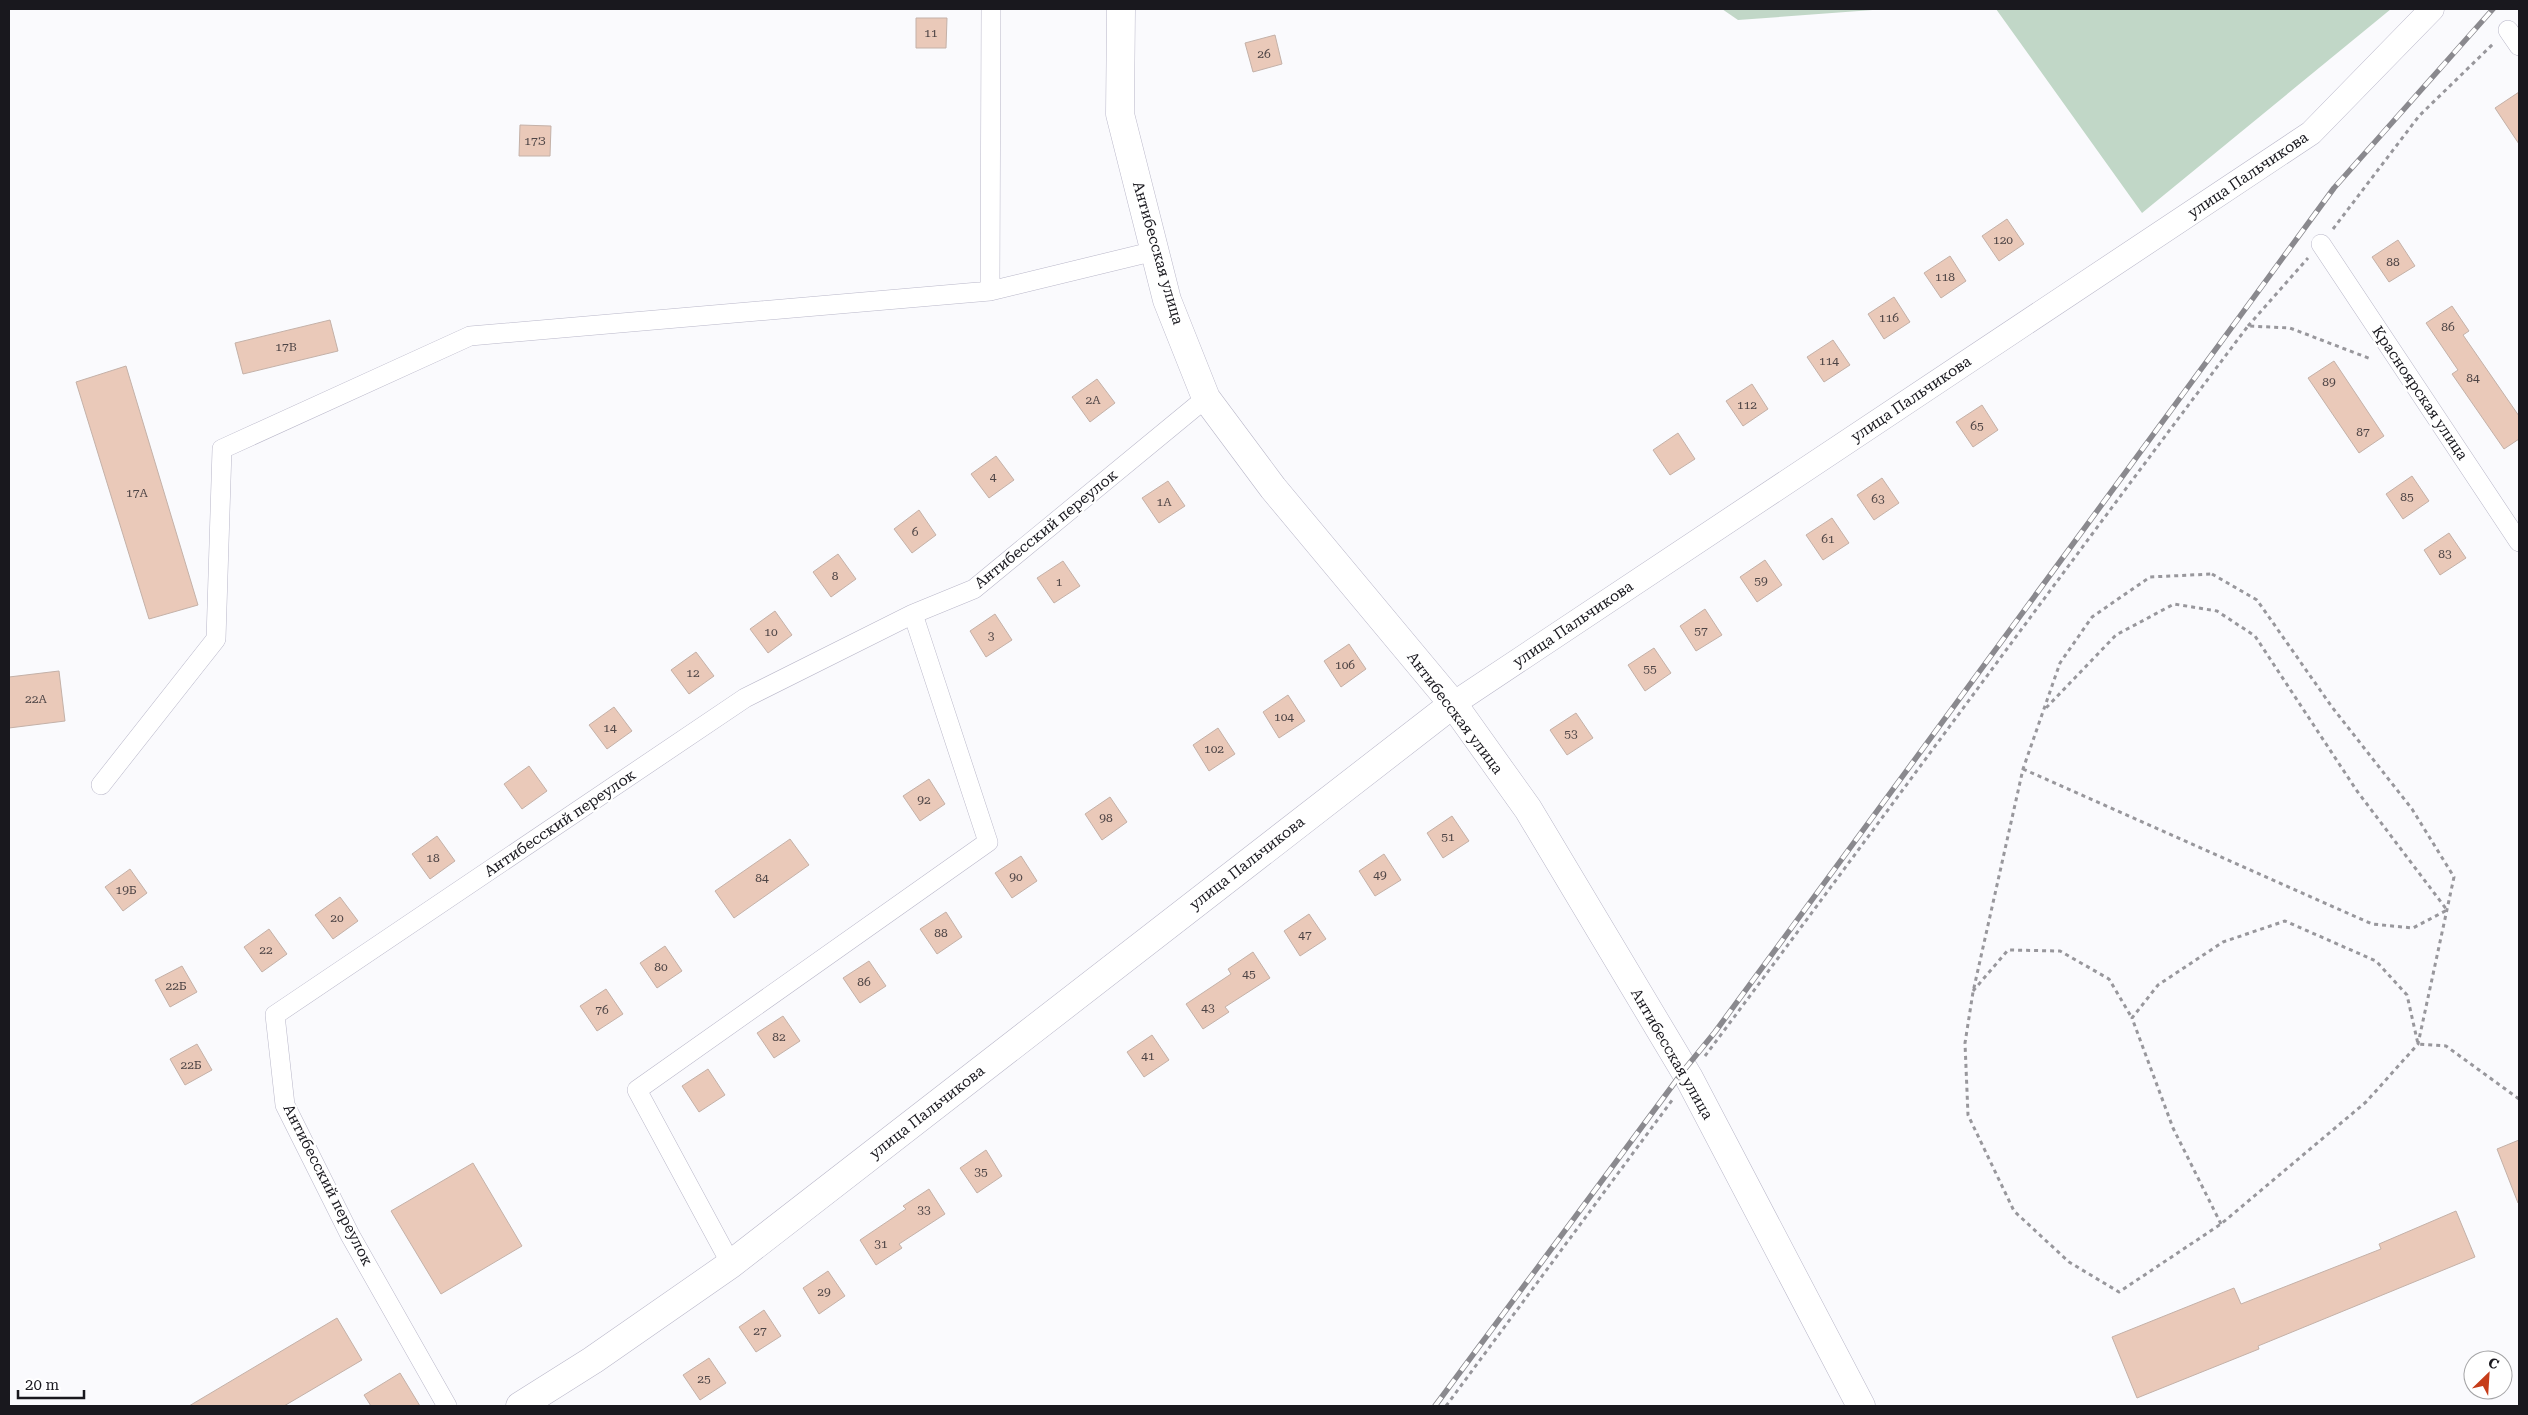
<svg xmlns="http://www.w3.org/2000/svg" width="2528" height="1415" viewBox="0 0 2528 1415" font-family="'Roboto Serif',serif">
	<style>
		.green { fill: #c1d7c7 }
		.building { fill: #eac9b9; stroke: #c4b1a8 }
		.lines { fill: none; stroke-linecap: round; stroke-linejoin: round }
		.minor-casing { stroke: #b9b7c9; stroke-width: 20 }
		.tertiary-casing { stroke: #b9b7c9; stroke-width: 25 }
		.primary-casing { stroke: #b9b7c9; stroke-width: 29 }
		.path { stroke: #98979c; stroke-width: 3; stroke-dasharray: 4 4; stroke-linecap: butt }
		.minor { stroke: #fff; stroke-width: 19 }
		.tertiary { stroke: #fff; stroke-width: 24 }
		.primary { stroke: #fff; stroke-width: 28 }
		.rail-casing { stroke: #8a898e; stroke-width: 5.5 }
		.rail { stroke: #fff; stroke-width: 4; stroke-dasharray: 11; stroke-linecap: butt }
		.labels { text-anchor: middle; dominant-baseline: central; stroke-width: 4.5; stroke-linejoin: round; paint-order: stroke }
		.number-label { font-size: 12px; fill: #4d4445 }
		.street-label { font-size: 15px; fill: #19181e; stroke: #fff }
	</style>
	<rect width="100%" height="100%" fill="#fafafd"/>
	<path class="green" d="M1722 9H1886L1738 20Z
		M1996 9H2391L2142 213Z"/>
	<path class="building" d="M916 18H947L946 48H916Z
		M1275 35 1282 64 1253 72 1245 43Z
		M2519 92V144L2495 108Z
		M520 125 551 126 550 156H519Z
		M2007 219 2024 244 1999 261 1982 236Z
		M2398 240 2415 266 2389 282 2372 257Z
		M1950 256 1966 281 1941 298 1924 273Z
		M1894 297 1910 322 1884 339 1868 314Z
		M2452 306 2469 331 2463 335 2519 416V439L2504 449 2452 374 2458 370 2426 323Z
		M330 320 338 351 243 374 235 343Z
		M1833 340 1850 365 1824 382 1807 357Z
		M2334 361 2384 436 2359 453 2308 378Z
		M126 366 198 605 149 619 76 382Z
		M1097 379 1115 403 1090 422 1072 397Z
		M1752 384 1768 409 1743 426 1726 401Z
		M1982 405 1998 430 1973 447 1956 422Z
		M1678 433 1695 459 1670 475 1653 450Z
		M996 456 1014 480 989 498 971 474Z
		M2412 476 2429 501 2403 519 2386 494Z
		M1882 478 1899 503 1874 520 1857 495Z
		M1168 481 1185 506 1159 523 1142 498Z
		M919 510 936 535 912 553 894 529Z
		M1832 518 1849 543 1823 560 1806 535Z
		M2449 533 2466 558 2440 575 2424 550Z
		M838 554 856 579 831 597 813 572Z
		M1765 560 1782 585 1757 602 1740 577Z
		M1063 561 1080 586 1054 603 1037 578Z
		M1705 609 1722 635 1696 651 1680 626Z
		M775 611 792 635 768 653 750 629Z
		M995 614 1012 640 986 657 970 631Z
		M1349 644 1366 669 1341 687 1324 661Z
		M1654 648 1671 673 1645 691 1628 665Z
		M696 652 714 676 689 694 671 670Z
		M59 671 65 721 9 728V677Z
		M1288 695 1305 721 1279 738 1263 712Z
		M614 707 632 731 607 749 589 725Z
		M1576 713 1593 738 1567 755 1550 730Z
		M1218 728 1235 754 1209 771 1193 745Z
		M529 766 547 791 522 809 504 784Z
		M929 779 945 804 920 821 903 796Z
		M1110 797 1127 822 1102 840 1085 814Z
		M1452 816 1469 841 1443 858 1427 833Z
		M437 836 455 861 430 879 412 854Z
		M790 839 809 865 734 918 715 891Z
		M1384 854 1401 880 1375 896 1359 871Z
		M1021 856 1037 881 1012 898 995 873Z
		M130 869 147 893 123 911 105 887Z
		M340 897 358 921 333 939 315 915Z
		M946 912 962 937 937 954 920 929Z
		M1309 914 1326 939 1300 956 1284 931Z
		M269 929 287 954 262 972 244 947Z
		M665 946 682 971 657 988 640 963Z
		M1253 952 1270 978 1225 1007 1229 1012 1203 1029 1186 1004 1231 974 1228 969Z
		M869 961 886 986 860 1003 843 978Z
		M182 966 197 992 170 1007 155 980Z
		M606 989 623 1014 597 1031 580 1006Z
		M783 1016 800 1041 774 1058 757 1033Z
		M1152 1035 1169 1060 1144 1077 1127 1052Z
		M197 1044 212 1070 185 1085 170 1059Z
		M708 1069 725 1095 699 1112 682 1086Z
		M2519 1140V1202L2518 1203 2497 1149Z
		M986 1150 1002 1176 977 1193 960 1168Z
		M473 1163 522 1246 441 1294 391 1211Z
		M929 1189 945 1214 899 1244 902 1248 876 1265 860 1240 906 1209 903 1206Z
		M2456 1211 2475 1257 2258 1346 2259 1349 2137 1398 2112 1337 2234 1288 2241 1304 2381 1249 2379 1244Z
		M828 1271 845 1296 819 1314 803 1288Z
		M764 1310 781 1336 756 1352 739 1327Z
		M337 1318 362 1360 284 1406H189Z
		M709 1358 726 1383 700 1400 683 1375Z
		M400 1373 420 1406H371L364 1395Z"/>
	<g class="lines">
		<g class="minor-casing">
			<path id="minor" d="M2508 30 2519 46
				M2321 244 2519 542
				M990 291 991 9
				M101 785 216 639 222 449 470 336 990 291 1155 251
				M731 1264 637 1090 988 842 913 614
				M447 1406 350 1235 285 1105 275 1015 745 698 913 614 974 589 1206 398"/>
		</g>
		<g class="tertiary-casing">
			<path id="tertiary" d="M1453 704 2311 133 2432 9"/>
		</g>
		<g class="primary-casing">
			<path id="primary" d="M1121 9 1120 114 1167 300 1206 398 1273 488 1453 704 1528 809 1689 1078 1861 1406
				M520 1406 593 1360 731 1264 1453 704"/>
		</g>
		<path class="path" d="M2333 229 2419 116 2494 43
			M2248 326 2308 258
			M2212 574 2257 600 2332 707 2412 809 2454 877 2418 1044 2366 1102 2221 1224 2119 1292 2069 1262 2014 1211 1968 1115 1965 1043 1973 992 2023 769 2060 663 2092 617 2150 577Z
			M2023 769 2372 924 2413 928 2447 910 2357 791 2255 636 2217 611 2174 604 2116 635 2045 709
			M1973 991 2008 950 2060 951 2109 979 2132 1018
			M1705 1056C1887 813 2065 568 2248 326L2290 328 2371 359
			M2221 1224 2173 1128 2132 1018 2158 985 2223 942 2285 921 2376 961 2407 995 2418 1044 2446 1046 2519 1099
			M1446 1406 1673 1099"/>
		<use href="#minor" class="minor"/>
		<use href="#tertiary" class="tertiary"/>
		<use href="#primary" class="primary"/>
		<g class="rail-casing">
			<path id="rail" d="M1435 1406 1684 1070 1715 1032 2334 188 2493 9"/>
		</g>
		<use href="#rail" class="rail"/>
	</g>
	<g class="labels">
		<g class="number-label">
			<text x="931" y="33">11</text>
			<text x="1264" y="54">26</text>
			<text x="535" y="141">17З</text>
			<text x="2003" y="240">120</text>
			<text x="2393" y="262">88</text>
			<text x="1945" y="277">118</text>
			<text x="1889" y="318">116</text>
			<text x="2448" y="327">86</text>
			<text x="286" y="347">17В</text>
			<text x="1829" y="361">114</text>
			<text x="2473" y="378">84</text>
			<text x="2329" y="382">89</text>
			<text x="1093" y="400">2А</text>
			<text x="1747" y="405">112</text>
			<text x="1977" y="426">65</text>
			<text x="2363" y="432">87</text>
			<text x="993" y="477">4</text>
			<text x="137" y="493">17А</text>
			<text x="2407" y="497">85</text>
			<text x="1878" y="499">63</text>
			<text x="1164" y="502">1А</text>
			<text x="915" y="532">6</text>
			<text x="1828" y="539">61</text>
			<text x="2445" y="554">83</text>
			<text x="835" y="576">8</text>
			<text x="1761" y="581">59</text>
			<text x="1059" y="582">1</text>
			<text x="1701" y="631">57</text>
			<text x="771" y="632">10</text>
			<text x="991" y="636">3</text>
			<text x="1345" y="665">106</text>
			<text x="1650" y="669">55</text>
			<text x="693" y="673">12</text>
			<text x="36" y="699">22А</text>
			<text x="1284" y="717">104</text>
			<text x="610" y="728">14</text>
			<text x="1571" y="734">53</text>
			<text x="1214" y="749">102</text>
			<text x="924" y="800">92</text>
			<text x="1106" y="818">98</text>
			<text x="1448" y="837">51</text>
			<text x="433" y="858">18</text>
			<text x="1380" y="875">49</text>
			<text x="1016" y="877">90</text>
			<text x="762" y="878">84</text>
			<text x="126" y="890">19Б</text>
			<text x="337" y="918">20</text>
			<text x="941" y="933">88</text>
			<text x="1305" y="935">47</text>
			<text x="266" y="950">22</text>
			<text x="661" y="967">80</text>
			<text x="1249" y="974">45</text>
			<text x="864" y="982">86</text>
			<text x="176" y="986">22Б</text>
			<text x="1208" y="1008">43</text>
			<text x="602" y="1010">76</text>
			<text x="779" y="1037">82</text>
			<text x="1148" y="1056">41</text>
			<text x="191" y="1065">22Б</text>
			<text x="981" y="1172">35</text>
			<text x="924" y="1210">33</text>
			<text x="881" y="1244">31</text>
			<text x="824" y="1292">29</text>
			<text x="760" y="1331">27</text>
			<text x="704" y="1379">25</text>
		</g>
		<g class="street-label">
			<text transform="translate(2248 175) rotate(-34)">улица Пальчикова</text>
			<text transform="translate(1158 253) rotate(74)">Антибесская улица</text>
			<text transform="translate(2420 393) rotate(56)">Красноярская улица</text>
			<text transform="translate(1911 399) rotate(-34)">улица Пальчикова</text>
			<text transform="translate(1046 529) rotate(-39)">Антибесский переулок</text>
			<text transform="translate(1573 624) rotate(-34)">улица Пальчикова</text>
			<text transform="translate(1455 713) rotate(53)">Антибесская улица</text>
			<text transform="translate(560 823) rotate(-34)">Антибесский переулок</text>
			<text transform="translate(1247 863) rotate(-38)">улица Пальчикова</text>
			<text transform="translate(1672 1054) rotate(60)">Антибесская улица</text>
			<text transform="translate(927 1112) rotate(-38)">улица Пальчикова</text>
			<text transform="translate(328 1185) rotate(63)">Антибесский переулок</text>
		</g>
	</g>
	<rect width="2528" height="1415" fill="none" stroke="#19181e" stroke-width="20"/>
	<g transform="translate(2488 1375) rotate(25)"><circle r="24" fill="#ffffff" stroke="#a3a3a5"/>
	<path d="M0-4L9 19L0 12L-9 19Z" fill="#c63d1a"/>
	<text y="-8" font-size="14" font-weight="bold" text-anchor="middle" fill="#19181e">С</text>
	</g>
	<path d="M18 1390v8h66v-8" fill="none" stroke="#19181e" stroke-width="2.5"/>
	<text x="25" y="1390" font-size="15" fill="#19181e" stroke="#ffffff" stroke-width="4" paint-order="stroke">20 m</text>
</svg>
